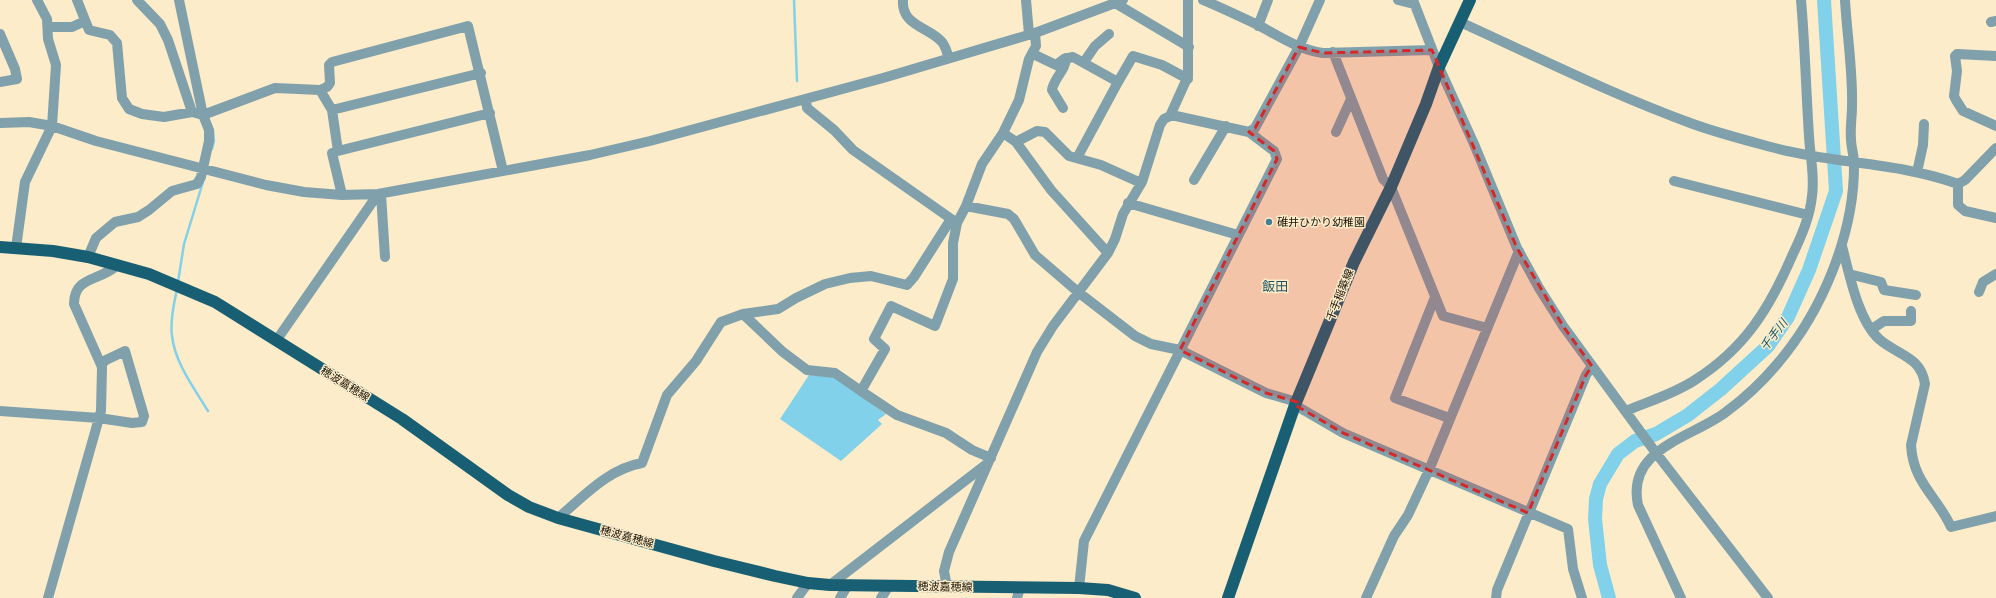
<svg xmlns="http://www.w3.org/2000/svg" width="1996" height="598" viewBox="0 0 1996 598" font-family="Bitter,'Noto Sans JP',serif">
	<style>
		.water { fill: #81d1eb }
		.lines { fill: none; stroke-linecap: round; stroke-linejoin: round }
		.stream { stroke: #81d1eb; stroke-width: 2.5 }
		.river { stroke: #81d1eb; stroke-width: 14 }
		.minor { stroke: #80a0ab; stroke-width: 10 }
		.major { stroke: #195f73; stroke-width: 12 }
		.marked { fill: #d62828; fill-opacity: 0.2; stroke: #d62828; stroke-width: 3; stroke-dasharray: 8 5; stroke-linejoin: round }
		.poi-dot { fill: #408094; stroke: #fcecc9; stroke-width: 1.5 }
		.labels { text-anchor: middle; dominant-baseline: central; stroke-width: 3; stroke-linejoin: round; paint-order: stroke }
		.poi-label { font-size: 11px; fill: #1a1408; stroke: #fcecc9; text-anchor: start }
		.street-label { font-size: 11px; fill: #1a1408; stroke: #fcecc9 }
		.water-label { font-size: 12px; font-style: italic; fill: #105466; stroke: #fcecc9 }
		.quarter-label { font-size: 13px; fill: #1f5363; stroke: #fcecc9 }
	</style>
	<rect width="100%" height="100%" fill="#fcecc9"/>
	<path class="water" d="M809 375 834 377 886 414 878 420 882 424 841 461 780 419Z"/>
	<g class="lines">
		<path class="stream" d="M794 0 797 81
			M212 149 214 141 213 130
			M178 282 184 244 203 182
			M177 289C174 304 170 321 172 336 175 363 194 388 208 411"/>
		<path class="river" d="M1609 598 1600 565 1595 519 1596 499 1600 484 1618 454 1635 441 1656 434 1688 415 1721 389 1768 346 1788 317 1809 270 1836 191 1824 0"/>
		<path class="minor" d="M77 0 89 30 110 35 117 43 122 98 129 109 142 114 164 117 192 112
			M137 0 160 24 168 40 192 112 203 115 275 88 320 90 327 87 330 83 329 65 332 62 468 26 503 171
			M903 0C901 25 928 27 941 41 945 44 947 53 949 58
			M1026 0 1029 34
			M1203 0C1222 8 1241 17 1260 26 1280 37 1300 50 1323 53L1432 50
			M1398 0 1414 4
			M1413 0 1439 67 1474 144 1517 248 1539 288 1563 326 1656 453 1768 598
			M1115 3 1189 47
			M1460 22C1537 57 1613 95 1693 124 1718 133 1745 140 1771 147 1833 164 1898 162 1958 184L1965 180 1996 148
			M1991 22 1996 21
			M1258 26 1268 0
			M48 27H72L85 21
			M0 34 15 69 17 79 0 82
			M1333 52 1383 179 1391 187 1443 316 1487 328
			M1033 54 1056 65 1064 59 1073 57 1118 82 1133 56 1162 65 1188 79
			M1996 56 1957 54 1955 56 1957 71 1954 96 1956 100 1963 111 1996 126
			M1084 62 1095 46 1109 34
			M320 90 332 110 338 151 490 113
			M806 99 807 108 834 130 853 150 957 223 966 206 982 164 1003 133 1019 100 1029 59 1036 46 1035 33
			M1063 108 1052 90C1054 78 1066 70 1066 58
			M332 110 481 73
			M1170 116 1188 76V0
			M0 123 29 122 52 126 96 141 266 185 304 192 342 195 378 194 590 155 650 141 883 78 1035 33 1123 0
			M1249 132 1255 128 1299 47 1320 0
			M1336 132 1351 99
			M1003 133 1016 142 1051 190 1108 253
			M1016 142 1037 131 1045 132 1069 156 1101 165 1141 183
			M332 153 342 195
			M1077 158 1118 82
			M1917 172 1923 145 1924 124
			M1194 180 1226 126
			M1674 181 1808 215
			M1958 184V205L1965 211 1996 218
			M381 194 385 257
			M1128 203 1238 235
			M966 206 1008 214 1014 219 1035 255 1078 292 1135 336 1151 344 1180 350 1266 393 1297 402
			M951 219 914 277 907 285 871 276 850 278 825 284 796 298 778 309 743 314 783 352 807 370 835 373 861 391 885 349 874 339 891 306 935 326 953 279V243L957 223
			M1842 246C1849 273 1858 320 1879 339 1897 355 1921 356 1925 384L1911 445C1913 483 1937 496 1951 527L1996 516
			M16 248 25 182 52 126 56 65 48 39 47 19 37 0
			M88 257 96 238 115 222 138 217 149 210 172 191 197 184 201 177 209 141V130L203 115 179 0
			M1849 274 1881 282 1884 290 1916 295
			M1979 292 1983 282 1996 274
			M1435 297 1395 398 1449 418
			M1872 329 1884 321H1911V311
			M276 341 378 194
			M861 391 897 415 946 433 972 450 991 458
			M1295 405 1343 433 1568 529 1573 569 1582 598
			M0 411 99 418 132 423 142 422 144 416 125 351 106 360 101 364
			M1626 411C1649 401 1674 394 1695 380 1745 348 1769 309 1792 256 1801 237 1810 217 1812 196 1815 176 1810 156 1809 136 1806 91 1805 45 1801 0
			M558 518C584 496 608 469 642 463L667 395 696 361 721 322 743 314
			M830 585 988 463
			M947 587 944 571 949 552 1037 352 1053 326 1108 253 1115 239 1123 214 1142 182 1160 125 1164 119 1170 116H1176L1249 132 1274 151 1277 159 1084 541 1079 588
			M48 598 101 411 102 367 74 304C74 276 100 281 116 266
			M797 598 808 583
			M840 598 848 585
			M881 598 889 586
			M1017 598 1020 588
			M1366 598 1394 536 1408 515 1429 470 1519 251
			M1496 598 1497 590 1586 375 1592 366
			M1681 598 1638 505C1626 448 1692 438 1726 412 1745 398 1763 381 1778 363 1823 310 1855 232 1854 163 1854 155 1851 147 1851 139 1850 128 1852 117 1852 106 1853 71 1847 35 1845 0"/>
		<path class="major" d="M0 247 53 251 88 257 149 274 215 302 402 419 508 495 529 507 558 518 714 561 775 576 808 583 830 585 1079 588 1108 590 1135 598
			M1228 598 1295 405 1354 262 1391 187 1426 104 1439 67 1470 0"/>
	</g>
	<path class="marked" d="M1299 47 1323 53 1432 50 1517 248 1563 326 1592 366 1586 375 1528 513 1343 433 1295 405 1297 402 1266 393 1180 350 1277 159 1274 151 1249 132 1255 128Z"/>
	<circle class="poi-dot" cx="1269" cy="222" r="4"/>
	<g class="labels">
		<g class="poi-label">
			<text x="1277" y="222">碓井ひかり幼稚園</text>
		</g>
		<g class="street-label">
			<text transform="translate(1340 295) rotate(-68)">千手稲築線</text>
			<text transform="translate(345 384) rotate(32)">穂波嘉穂線</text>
			<text transform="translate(627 537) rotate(15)">穂波嘉穂線</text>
			<text transform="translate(945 587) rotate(1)">穂波嘉穂線</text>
		</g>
		<g class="water-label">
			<text transform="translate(1774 335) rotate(-52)">千手川</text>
		</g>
		<g class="quarter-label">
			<text x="1275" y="286">飯田</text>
		</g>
	</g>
</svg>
